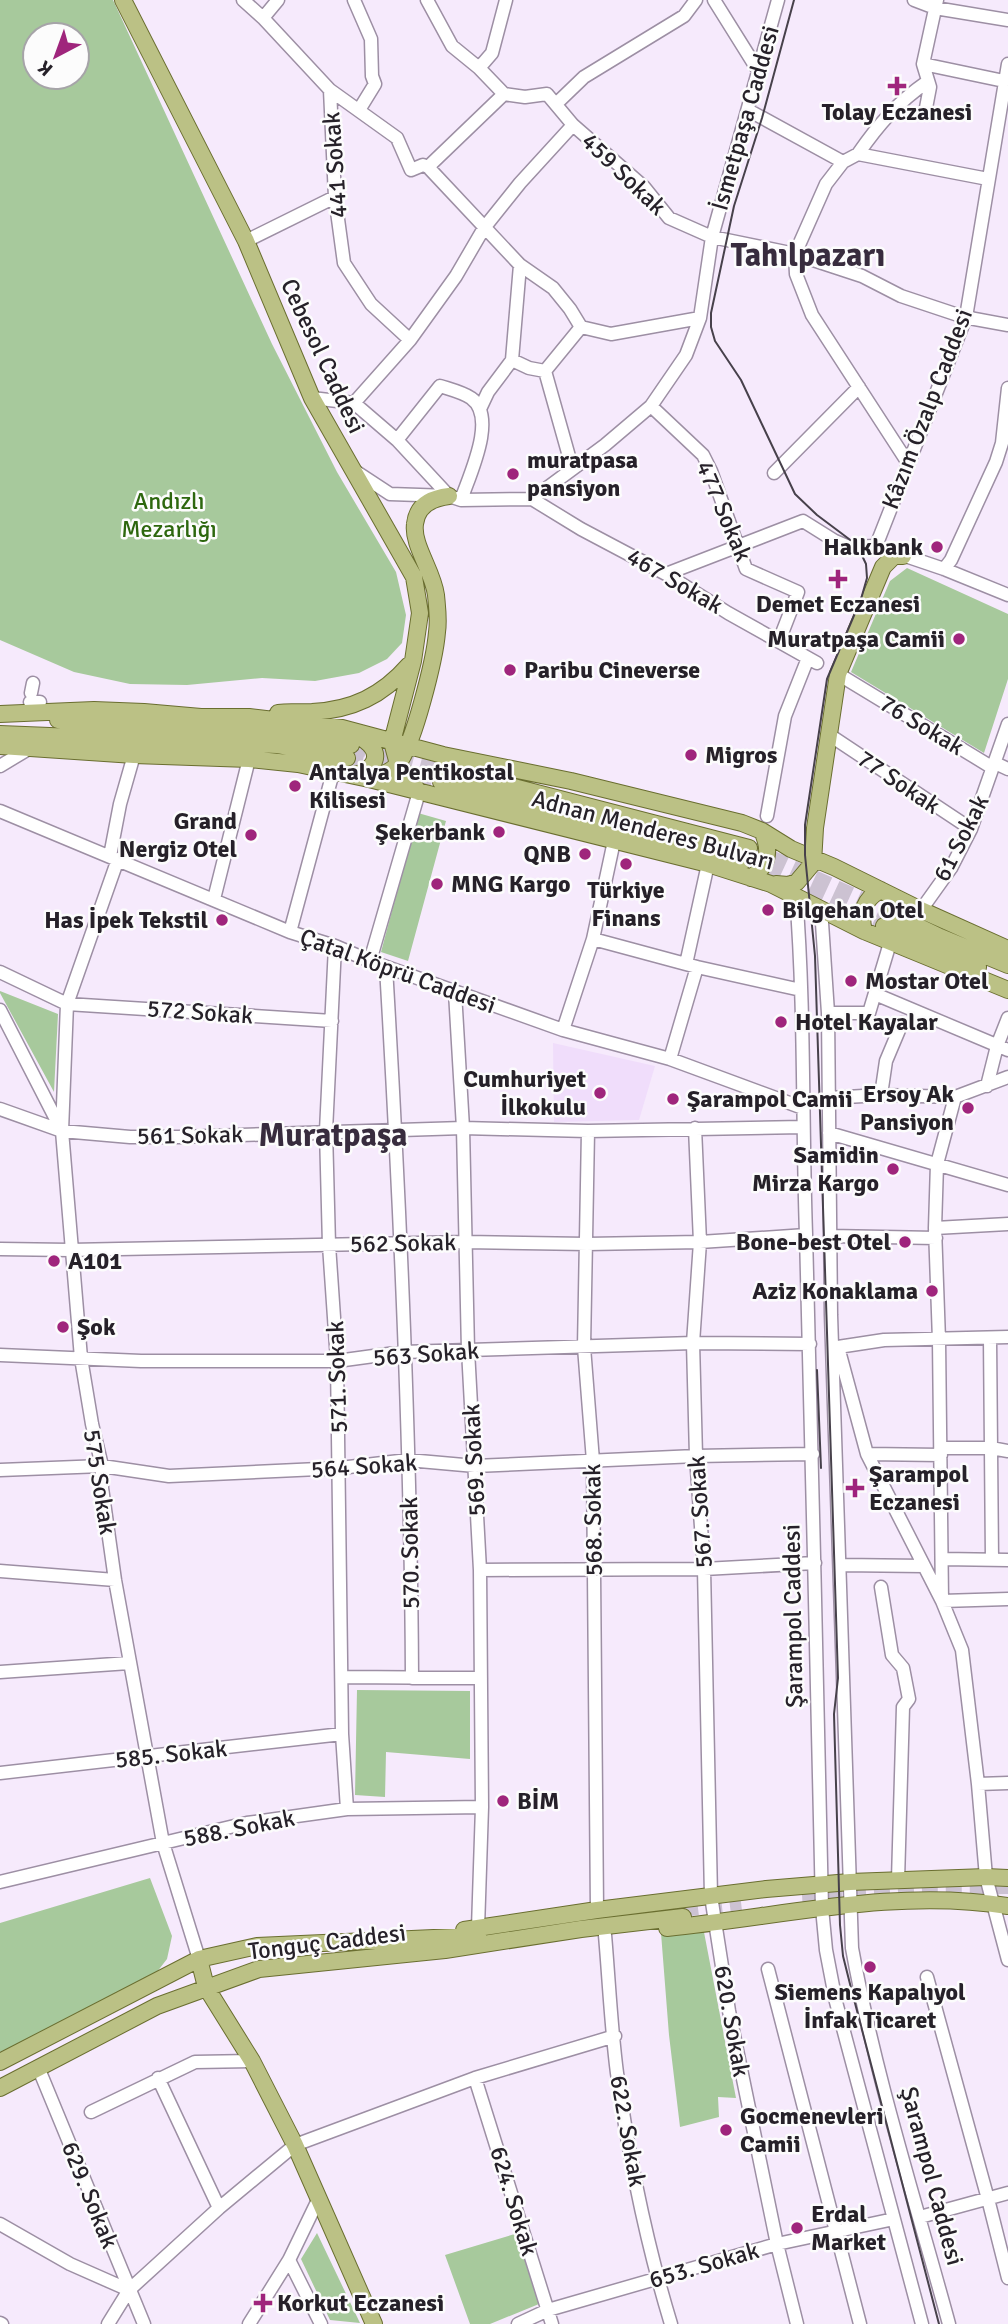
<svg xmlns="http://www.w3.org/2000/svg" width="1008" height="2324" viewBox="0 0 1008 2324" font-family="Signika,sans-serif">
	<style>
		.built { fill: #f0ddfb }
		.green { fill: #a7c99c; fill-rule: evenodd }
		.lines { fill: none; stroke-linecap: round; stroke-linejoin: round }
		.major-tunnel { stroke: #ccc2d2; stroke-width: 16; stroke-dasharray: 16 8; stroke-linecap: butt }
		.minor-casing { stroke: #9d8fa4; stroke-width: 15 }
		.major-casing { stroke: #6a6e30; stroke-width: 18 }
		.minor { stroke: #fff; stroke-width: 12 }
		.major { stroke: #bbc185; stroke-width: 16 }
		.tram { stroke: #47414b; stroke-width: 2 }
		.poi-dot { fill: #9f257c; stroke: #fcfcfc; stroke-width: 2.5 }
		.labels { text-anchor: middle; dominant-baseline: central; stroke-width: 5; stroke-linejoin: round; paint-order: stroke }
		.poi-label { font-size: 24px; font-weight: bold; fill: #262129; stroke: #fcfcfc; text-anchor: start }
		.street-label { font-size: 24px; fill: #262129; stroke: #fcfcfc }
		.park-label { font-size: 24px; fill: #2d670e; stroke: #fcfcfc }
		.district-label { font-size: 32px; font-weight: bold; fill: #382c3e; stroke: #fcfcfc }
	</style>
	<rect width="100%" height="100%" fill="#f6eafc"/>
	<path class="built" d="M553 1043 655 1066 639 1120 554 1122Z"/>
	<path class="green" d="M0 0H113L272 344 337 472 396 572 406 615 402 643 387 659 359 673 315 681 262 678 187 685 130 684 74 672 0 640ZM35 35H77V77H35Z
		M907 568 1008 614V679L984 753 851 672 890 581Z
		M418 813 446 821 408 961 381 952Z
		M0 991 58 1014 54 1092 0 993Z
		M357 1690 470 1691V1759L386 1752 385 1797 355 1795Z
		M150 1878 172 1936 167 1959 153 1977 57 2026 0 2052V1923Z
		M703 1927 736 2098 718 2097 719 2117 680 2127 669 2035 661 1933Z
		M317 2233 360 2323 330 2320 301 2259Z
		M518 2233 539 2304 490 2324H470L445 2255Z"/>
	<g class="lines">
		<path class="major-tunnel" d="M351 745 444 769
			M347 758 441 782
			M749 848 890 913
			M743 861 884 926
			M802 1895 922 1887 1008 1886
			M682 1909 741 1902"/>
		<g class="minor-casing">
			<path id="minor" d="M243 0 263 18 330 90 335 197 344 263 371 304 410 340
				M354 0 371 39 372 76 375 84 359 110
				M427 0 452 46 479 68 504 94 525 97 547 94 573 125 644 187 669 218 712 237 795 254 862 276 901 296 964 317 1008 325
				M714 0 759 72
				M914 0 935 8 1008 20
				M263 18 278 0
				M923 64 1004 81
				M479 68 492 53 506 0
				M330 90 397 138 411 170 423 165 428 167 520 265 553 288 570 309 581 327 611 334 700 318
				M557 103 584 77 684 16 696 0
				M748 110 843 162
				M925 113 930 87 923 64 937 0
				M858 154C878 125 898 102 927 82
				M428 167 504 94
				M246 241 335 197
				M512 360 529 368 545 371 572 467
				M545 371 581 327
				M312 398 354 403 397 440 449 496
				M354 403 410 340 456 276 484 228 520 183 573 125
				M651 406 703 455 711 471 746 569 798 592 779 641
				M480 409 488 392 512 360 520 265
				M397 440 440 386C449 389 462 392 471 398 498 417 469 476 461 500
				M908 463 812 315 796 274 795 254 826 184 843 162 858 154 988 179
				M355 471 390 494 449 496 461 500 532 499
				M774 473 859 387
				M532 499 605 445 651 406 686 355 700 318 712 237 778 0
				M532 499 581 529 666 574 728 613 817 663
				M876 546 966 317 1008 64
				M944 569 951 560 996 462 1002 443 1008 388
				M666 574 803 521 835 541 849 547 876 546 944 569 1008 595
				M838 674 988 765 995 763 1008 769
				M31 693 33 683
				M30 702H40
				M828 734 971 829
				M0 766 30 748
				M0 811 290 932 335 946 370 961 563 1030 670 1059 803 1108
				M767 816 785 716 808 658
				M110 856 120 804 134 755
				M796 895C805 1008 802 1121 806 1234 813 1459 816 1683 822 1908L826 1950 836 2002 922 2324
				M214 899 249 759
				M821 908 828 1013 831 1315 852 1948C875 2075 915 2199 949 2324
				M921 910 951 868 971 829 1008 724
				M290 932 332 776
				M593 939 697 967 670 1059
				M335 946 326 1131 329 1245 337 1361 342 1734 347 1809
				M370 961 419 792
				M686 964 708 864
				M386 967C400 1203 411 1441 412 1678
				M697 967 801 990
				M0 972 67 1004 118 859
				M455 992 463 1128 468 1350 480 1570 482 1807 478 1928
				M875 994 1008 1050
				M0 1010 62 1131 81 1358 92 1424 102 1466V1488L115 1580 163 1843 199 1959
				M828 1013H869L890 943
				M563 1030 593 939 614 841
				M987 1086 997 1046 1008 1018
				M881 1095 886 1061 902 1023
				M955 1097 937 1164 935 1228 939 1340 942 1601 1008 1599
				M828 1098 881 1095 955 1097 1008 1077
				M0 1109 62 1131 130 1137H179L463 1128 588 1131 803 1127
				M695 1128 700 1242 693 1343 696 1456 704 1569 711 1896 729 2011 777 2244 797 2324
				M62 1131 67 1004 332 1021
				M588 1131 584 1347 593 1461 597 1910
				M829 1133 1008 1185
				M935 1228 1008 1224
				M830 1236 936 1238
				M0 1249 70 1250 466 1242 587 1244 700 1242 806 1235
				M990 1338 992 1560
				M838 1347 867 1454 942 1601 962 1650 978 1784 986 1877 1008 1960
				M838 1347 884 1340 1008 1337
				M0 1355 141 1361H337L403 1352 693 1343 810 1344
				M941 1448H991L1008 1451
				M867 1454 941 1455
				M0 1470 102 1466 169 1476 340 1468 408 1460 475 1466 696 1456 813 1454
				M942 1559 1008 1560
				M841 1565 924 1566
				M480 1570 704 1569 815 1563
				M0 1571 115 1580
				M881 1587 892 1655 903 1668 909 1699 903 1707 898 1880
				M0 1672 129 1663
				M342 1677 481 1678
				M0 1773 342 1734
				M978 1784 1008 1783
				M0 1882 247 1823 347 1809 482 1807
				M605 1935C609 1981 611 2027 617 2073 629 2158 646 2242 671 2324
				M768 1969 860 2324
				M927 1977 988 2199 1008 2278
				M38 2067 144 2324
				M158 2078 219 2208
				M475 2078 552 2324
				M91 2112 195 2062 252 2061
				M920 2217 1008 2193
				M0 2224 70 2264 129 2290
				M289 2260 321 2324
				M0 2323 2 2324
				M108 2324 129 2290 219 2208 295 2145 475 2078 615 2036
				M249 2324 289 2260 319 2198
				M518 2324 548 2310 777 2244 894 2219"/>
		</g>
		<g class="major-casing">
			<path id="major" d="M123 0 246 241 312 398 414 577 420 613 413 661 392 742 398 764 419 792
				M278 713C289 712 301 712 312 712 352 710 382 696 409 665
				M0 714 94 710 144 712 201 717H249L342 728 443 755 571 781 742 823 762 831 791 849 834 867 921 910 1008 949
				M58 720C155 731 254 728 351 745
				M0 734 277 745 347 758
				M0 746 134 755 249 759 298 764 369 779 708 864 771 884 864 931 1008 990
				M444 769 749 848
				M354 775C367 773 383 760 371 746 368 742 361 738 357 734
				M369 779C380 776 389 773 397 765 413 748 435 658 437 632 439 620 437 607 436 595 433 571 412 545 415 524 417 505 432 498 449 496
				M441 782 743 861
				M751 878C769 865 771 850 762 831
				M776 884 788 885 797 882 813 863 815 828 838 674 883 567 894 556H903
				M890 913 940 937 1008 965
				M884 926 978 967
				M864 931C859 913 865 898 881 890
				M667 1928C780 1917 894 1888 1008 1906
				M464 1930 597 1910 766 1889 850 1882 986 1877 1008 1878
				M199 1959 206 1987 252 2061 295 2145 374 2324
				M0 2062 199 1959 257 1946 478 1936
				M0 2088 157 2006 259 1969 445 1950 581 1929 683 1917"/>
		</g>
		<use href="#minor" class="minor"/>
		<use href="#major" class="major"/>
		<path class="tram" d="M794 0 762 118 734 206 711 313V327L715 341 741 380 795 494 817 515 857 545 866 564 867 578 861 599 827 679 805 825V855L815 956 838 1678 834 1714 840 1925 843 1956 850 1984 939 2324
			M817 1370 821 1468"/>
	</g>
	<g class="poi-dot">
		<path d="M893.5 75.5h7v7h7v7h-7v7h-7v-7h-7v-7h7z"/>
		<circle cx="513" cy="474" r="7"/>
		<circle cx="937" cy="547" r="7"/>
		<path d="M834.5 568.5h7v7h7v7h-7v7h-7v-7h-7v-7h7z"/>
		<circle cx="959" cy="639" r="7"/>
		<circle cx="510" cy="670" r="7"/>
		<circle cx="691" cy="755" r="7"/>
		<circle cx="295" cy="786" r="7"/>
		<circle cx="499" cy="832" r="7"/>
		<circle cx="251" cy="835" r="7"/>
		<circle cx="585" cy="854" r="7"/>
		<circle cx="626" cy="864" r="7"/>
		<circle cx="437" cy="884" r="7"/>
		<circle cx="768" cy="910" r="7"/>
		<circle cx="222" cy="920" r="7"/>
		<circle cx="851" cy="981" r="7"/>
		<circle cx="781" cy="1022" r="7"/>
		<circle cx="600" cy="1093" r="7"/>
		<circle cx="673" cy="1099" r="7"/>
		<circle cx="968" cy="1108" r="7"/>
		<circle cx="893" cy="1169" r="7"/>
		<circle cx="905" cy="1242" r="7"/>
		<circle cx="54" cy="1261" r="7"/>
		<circle cx="932" cy="1291" r="7"/>
		<circle cx="63" cy="1327" r="7"/>
		<path d="M851.5 1477.5h7v7h7v7h-7v7h-7v-7h-7v-7h7z"/>
		<circle cx="503" cy="1801" r="7"/>
		<circle cx="870" cy="1967" r="7"/>
		<circle cx="726" cy="2130" r="7"/>
		<circle cx="797" cy="2228" r="7"/>
		<path d="M259.5 2292.5h7v7h7v7h-7v7h-7v-7h-7v-7h7z"/>
	</g>
	<g class="labels">
		<g class="poi-label">
			<text x="897" y="112" text-anchor="middle">Tolay Eczanesi</text>
			<text x="527" y="460">muratpasa<tspan x="527" dy="28">pansiyon</tspan></text>
			<text x="923" y="547" text-anchor="end">Halkbank</text>
			<text x="838" y="604" text-anchor="middle">Demet Eczanesi</text>
			<text x="945" y="639" text-anchor="end">Muratpaşa Camii</text>
			<text x="524" y="670">Paribu Cineverse</text>
			<text x="705" y="755">Migros</text>
			<text x="309" y="772">Antalya Pentikostal<tspan x="309" dy="28">Kilisesi</tspan></text>
			<text x="237" y="821" text-anchor="end">Grand<tspan x="237" dy="28">Nergiz Otel</tspan></text>
			<text x="485" y="832" text-anchor="end">Şekerbank</text>
			<text x="571" y="854" text-anchor="end">QNB</text>
			<text x="451" y="884">MNG Kargo</text>
			<text x="626" y="890" text-anchor="middle">Türkiye<tspan x="626" dy="28">Finans</tspan></text>
			<text x="782" y="910">Bilgehan Otel</text>
			<text x="208" y="920" text-anchor="end">Has İpek Tekstil</text>
			<text x="865" y="981">Mostar Otel</text>
			<text x="795" y="1022">Hotel Kayalar</text>
			<text x="586" y="1079" text-anchor="end">Cumhuriyet<tspan x="586" dy="28">İlkokulu</tspan></text>
			<text x="954" y="1094" text-anchor="end">Ersoy Ak<tspan x="954" dy="28">Pansiyon</tspan></text>
			<text x="687" y="1099">Şarampol Camii</text>
			<text x="879" y="1155" text-anchor="end">Samidin<tspan x="879" dy="28">Mirza Kargo</tspan></text>
			<text x="891" y="1242" text-anchor="end">Bone-best Otel</text>
			<text x="68" y="1261">A101</text>
			<text x="918" y="1291" text-anchor="end">Aziz Konaklama</text>
			<text x="77" y="1327">Şok</text>
			<text x="869" y="1474">Şarampol<tspan x="869" dy="28">Eczanesi</tspan></text>
			<text x="517" y="1801">BİM</text>
			<text x="870" y="1992" text-anchor="middle">Siemens Kapalıyol<tspan x="870" dy="28">İnfak Ticaret</tspan></text>
			<text x="740" y="2116">Gocmenevleri<tspan x="740" dy="28">Camii</tspan></text>
			<text x="811" y="2214">Erdal<tspan x="811" dy="28">Market</tspan></text>
			<text x="277" y="2303">Korkut Eczanesi</text>
		</g>
		<g class="street-label">
			<text transform="translate(745 118) rotate(-74)">İsmetpaşa Caddesi</text>
			<text transform="translate(335 165) rotate(-94)">441 Sokak</text>
			<text transform="translate(624 174) rotate(44)">459 Sokak</text>
			<text transform="translate(323 356) rotate(65)">Cebesol Caddesi</text>
			<text transform="translate(927 409) rotate(-69)">Kâzım Özalp Caddesi</text>
			<text transform="translate(724 511) rotate(67)">477 Sokak</text>
			<text transform="translate(675 581) rotate(30)">467 Sokak</text>
			<text transform="translate(922 725) rotate(31)">76 Sokak</text>
			<text transform="translate(899 782) rotate(34)">77 Sokak</text>
			<text transform="translate(653 830) rotate(15)">Adnan Menderes Bulvarı</text>
			<text transform="translate(961 838) rotate(-63)">61 Sokak</text>
			<text transform="translate(398 971) rotate(20)">Çatal Köprü Caddesi</text>
			<text transform="translate(200 1012) rotate(4)">572 Sokak</text>
			<text transform="translate(190 1135) rotate(-1)">561 Sokak</text>
			<text transform="translate(403 1243) rotate(-1)">562 Sokak</text>
			<text transform="translate(426 1354) rotate(-4)">563 Sokak</text>
			<text transform="translate(337 1377) rotate(-92)">571. Sokak</text>
			<text transform="translate(474 1460) rotate(-93)">569. Sokak</text>
			<text transform="translate(364 1466) rotate(-4)">564 Sokak</text>
			<text transform="translate(100 1482) rotate(81)">575 Sokak</text>
			<text transform="translate(700 1512) rotate(-94)">567. Sokak</text>
			<text transform="translate(593 1520) rotate(-91)">568. Sokak</text>
			<text transform="translate(410 1553) rotate(-91)">570. Sokak</text>
			<text transform="translate(793 1616) rotate(-91)">Şarampol Caddesi</text>
			<text transform="translate(171 1754) rotate(-6)">585. Sokak</text>
			<text transform="translate(239 1828) rotate(-11)">588. Sokak</text>
			<text transform="translate(327 1942) rotate(-7)">Tonguç Caddesi</text>
			<text transform="translate(732 2021) rotate(80)">620. Sokak</text>
			<text transform="translate(628 2131) rotate(80)">622. Sokak</text>
			<text transform="translate(932 2176) rotate(75)">Şarampol Caddesi</text>
			<text transform="translate(90 2195) rotate(68)">629. Sokak</text>
			<text transform="translate(514 2201) rotate(73)">624. Sokak</text>
			<text transform="translate(704 2265) rotate(-16)">653. Sokak</text>
		</g>
		<g class="park-label">
			<text x="169" y="501">Andızlı<tspan x="169" dy="28">Mezarlığı</tspan></text>
		</g>
		<g class="district-label">
			<text x="808" y="255">Tahılpazarı</text>
			<text x="333" y="1135">Muratpaşa</text>
		</g>
	</g>
	<g transform="translate(56 56) rotate(221)"><circle r="33" fill="#fcfcfc" stroke="#a6a4a8" stroke-width="2"/>
	<path d="M0-5L12 26L0 18L-12 26Z" fill="#9f257c"/>
	<text y="-10" font-size="19" font-weight="bold" text-anchor="middle" fill="#262129">K</text>
	</g>
</svg>
